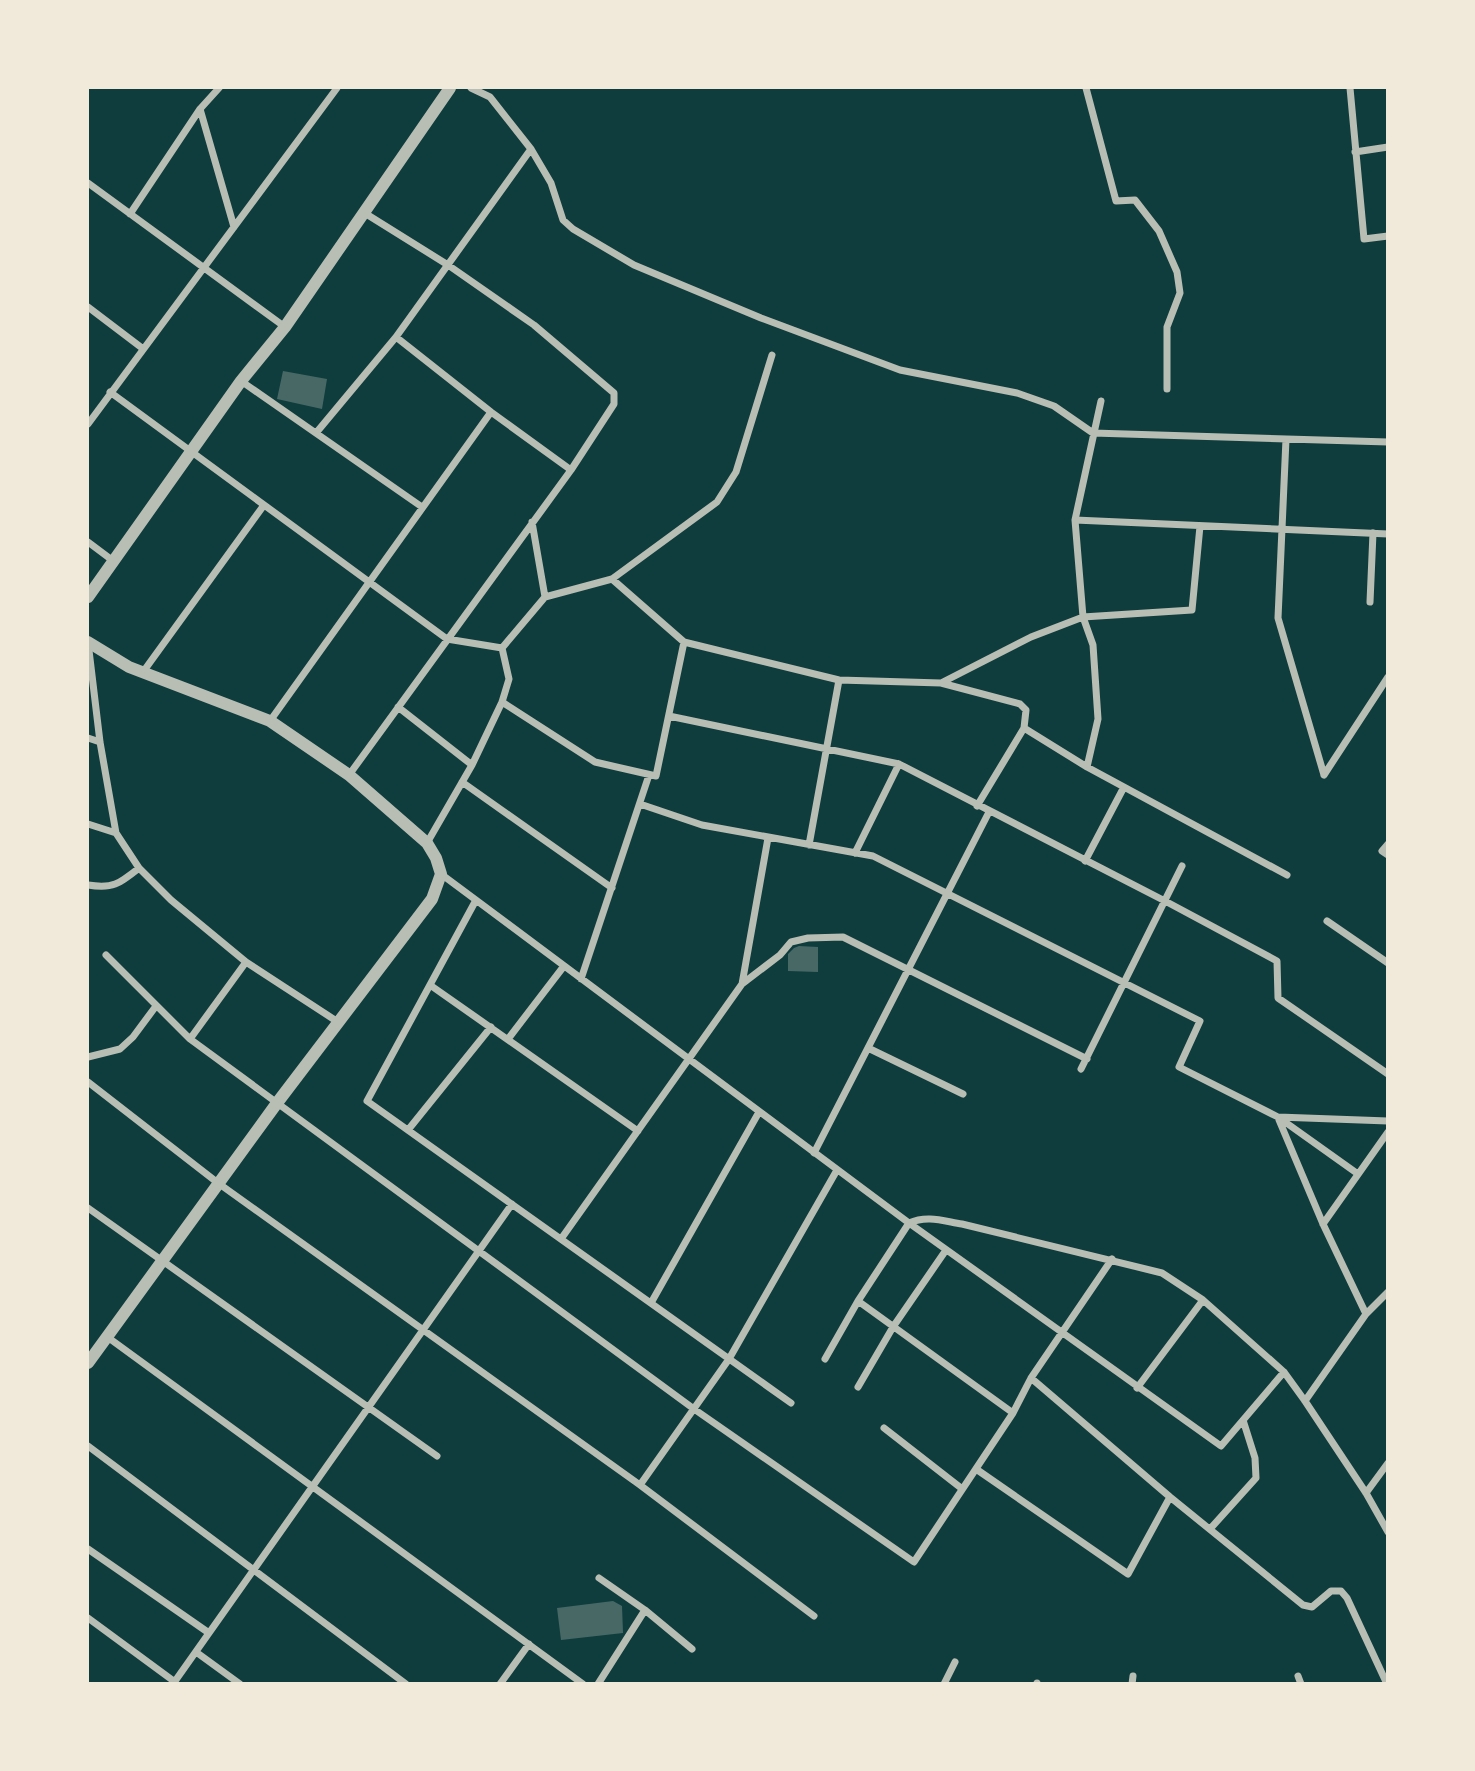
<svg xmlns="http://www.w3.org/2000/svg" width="1475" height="1771" viewBox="0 0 1475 1771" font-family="Bitter,serif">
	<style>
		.building { fill: #486865 }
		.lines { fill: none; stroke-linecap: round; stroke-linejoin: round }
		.minor { stroke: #b8beb3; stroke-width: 7 }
		.tertiary { stroke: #b8beb3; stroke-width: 12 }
	</style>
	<rect width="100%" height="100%" fill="#0f3d3e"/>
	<path class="building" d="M283 371 327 379 322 409 277 399Z
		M799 946 818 947V972L788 971V954L794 948Z
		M613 1601 622 1606 623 1633 561 1640 557 1608Z"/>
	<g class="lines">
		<path class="minor" d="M471 88 490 97 531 149 551 183 563 220 573 229 634 265 761 318 900 370 1017 393 1054 406 1093 433 1388 442
			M1086 88 1116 201 1135 200 1159 231 1177 272 1180 293 1167 327V389
			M1350 88 1364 239 1388 236
			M200 109 234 227
			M1355 152 1388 147
			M88 183 285 327
			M130 214 200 109 219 88
			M88 307 142 348
			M396 337 491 412 571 470
			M241 381 422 507
			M110 392 447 639 502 648
			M88 424 337 88
			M316 433 396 337 531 149
			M1286 439 1278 618 1324 775
			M1075 520 1388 534
			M532 522 545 597
			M88 542 112 560
			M612 579 684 642 839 680 941 683 1020 704 1026 710 1024 728 977 806
			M1370 602 1373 533
			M88 642 100 742 116 833 139 868 171 900 246 962 338 1022
			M502 648 545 597 612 579 717 502 736 472 772 355
			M143 672 264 505
			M941 683 1031 637 1083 617 1192 610 1200 526
			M502 702 595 762 656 776 684 642
			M398 707 472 765
			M669 716 899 764 1165 901 1277 961 1278 998 1388 1074
			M270 721 491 412
			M1024 728 1087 767 1287 875
			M88 738 100 742
			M1087 767 1098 719 1093 645 1083 617 1075 520 1101 401
			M349 775 571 470 614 404V393L534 325 448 265 363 212
			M1324 775 1388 677
			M462 782 612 888
			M640 804 702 825 873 856 1200 1021 1179 1067 1278 1117 1358 1174
			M88 824 116 833
			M427 843 472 765 502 702 509 679 502 648
			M1388 844 1382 851 1388 855
			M809 845 839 680
			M855 853 899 764
			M1085 861 1124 787
			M441 874 909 1223 1221 1446 1284 1372
			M88 885C113 889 119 884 139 868
			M476 900 367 1101 791 1403
			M1327 921 1388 963
			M106 955 190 1039 694 1409 914 1562 1013 1413 1031 1378 1112 1259
			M581 979 649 775
			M742 984 768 838
			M430 985 638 1131
			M190 1039 246 962
			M508 1039 564 966
			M868 1048 963 1094
			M88 1057 120 1049 133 1037 156 1006
			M1081 1069 1182 866
			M88 1082 218 1183 640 1485 814 1616
			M1278 1117 1388 1121
			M1279 1120 1323 1224 1366 1314
			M408 1130 491 1027
			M814 1153 989 812
			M88 1208 437 1456
			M1323 1224 1388 1132
			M561 1239 742 984 780 955 791 942 808 938 843 937 1087 1059
			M858 1301 1013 1413
			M651 1303 759 1112
			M106 1336 583 1684
			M825 1359 858 1301 909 1223C927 1215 943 1221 962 1224L1162 1273 1203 1300 1284 1372 1305 1401 1366 1493 1388 1532
			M1031 1378 1170 1497 1303 1605 1312 1607 1331 1591H1341L1347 1598 1387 1684
			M858 1387 893 1327 946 1250
			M1137 1388 1203 1300
			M1305 1401 1366 1314 1388 1292
			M884 1428 961 1488
			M88 1446 406 1684
			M976 1469 1128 1574 1170 1497
			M640 1485 729 1359 837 1170
			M1366 1493 1388 1463
			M1210 1529 1256 1478 1255 1458 1243 1420
			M88 1549 209 1633
			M599 1578 645 1610 692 1649
			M88 1618 175 1682
			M196 1652 240 1684
			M1298 1676 1301 1684
			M173 1684 512 1204
			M500 1684 529 1644
			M598 1684 645 1610
			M944 1684 955 1662
			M1037 1684V1683
			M1132 1684 1133 1676"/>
		<path class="tertiary" d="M88 597 241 381 285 327 450 88
			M88 642 129 667 270 721 349 775 427 843 436 858 441 874 432 899 277 1103 88 1363"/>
	</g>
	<rect width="1475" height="1771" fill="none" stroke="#f1e9da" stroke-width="178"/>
</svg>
